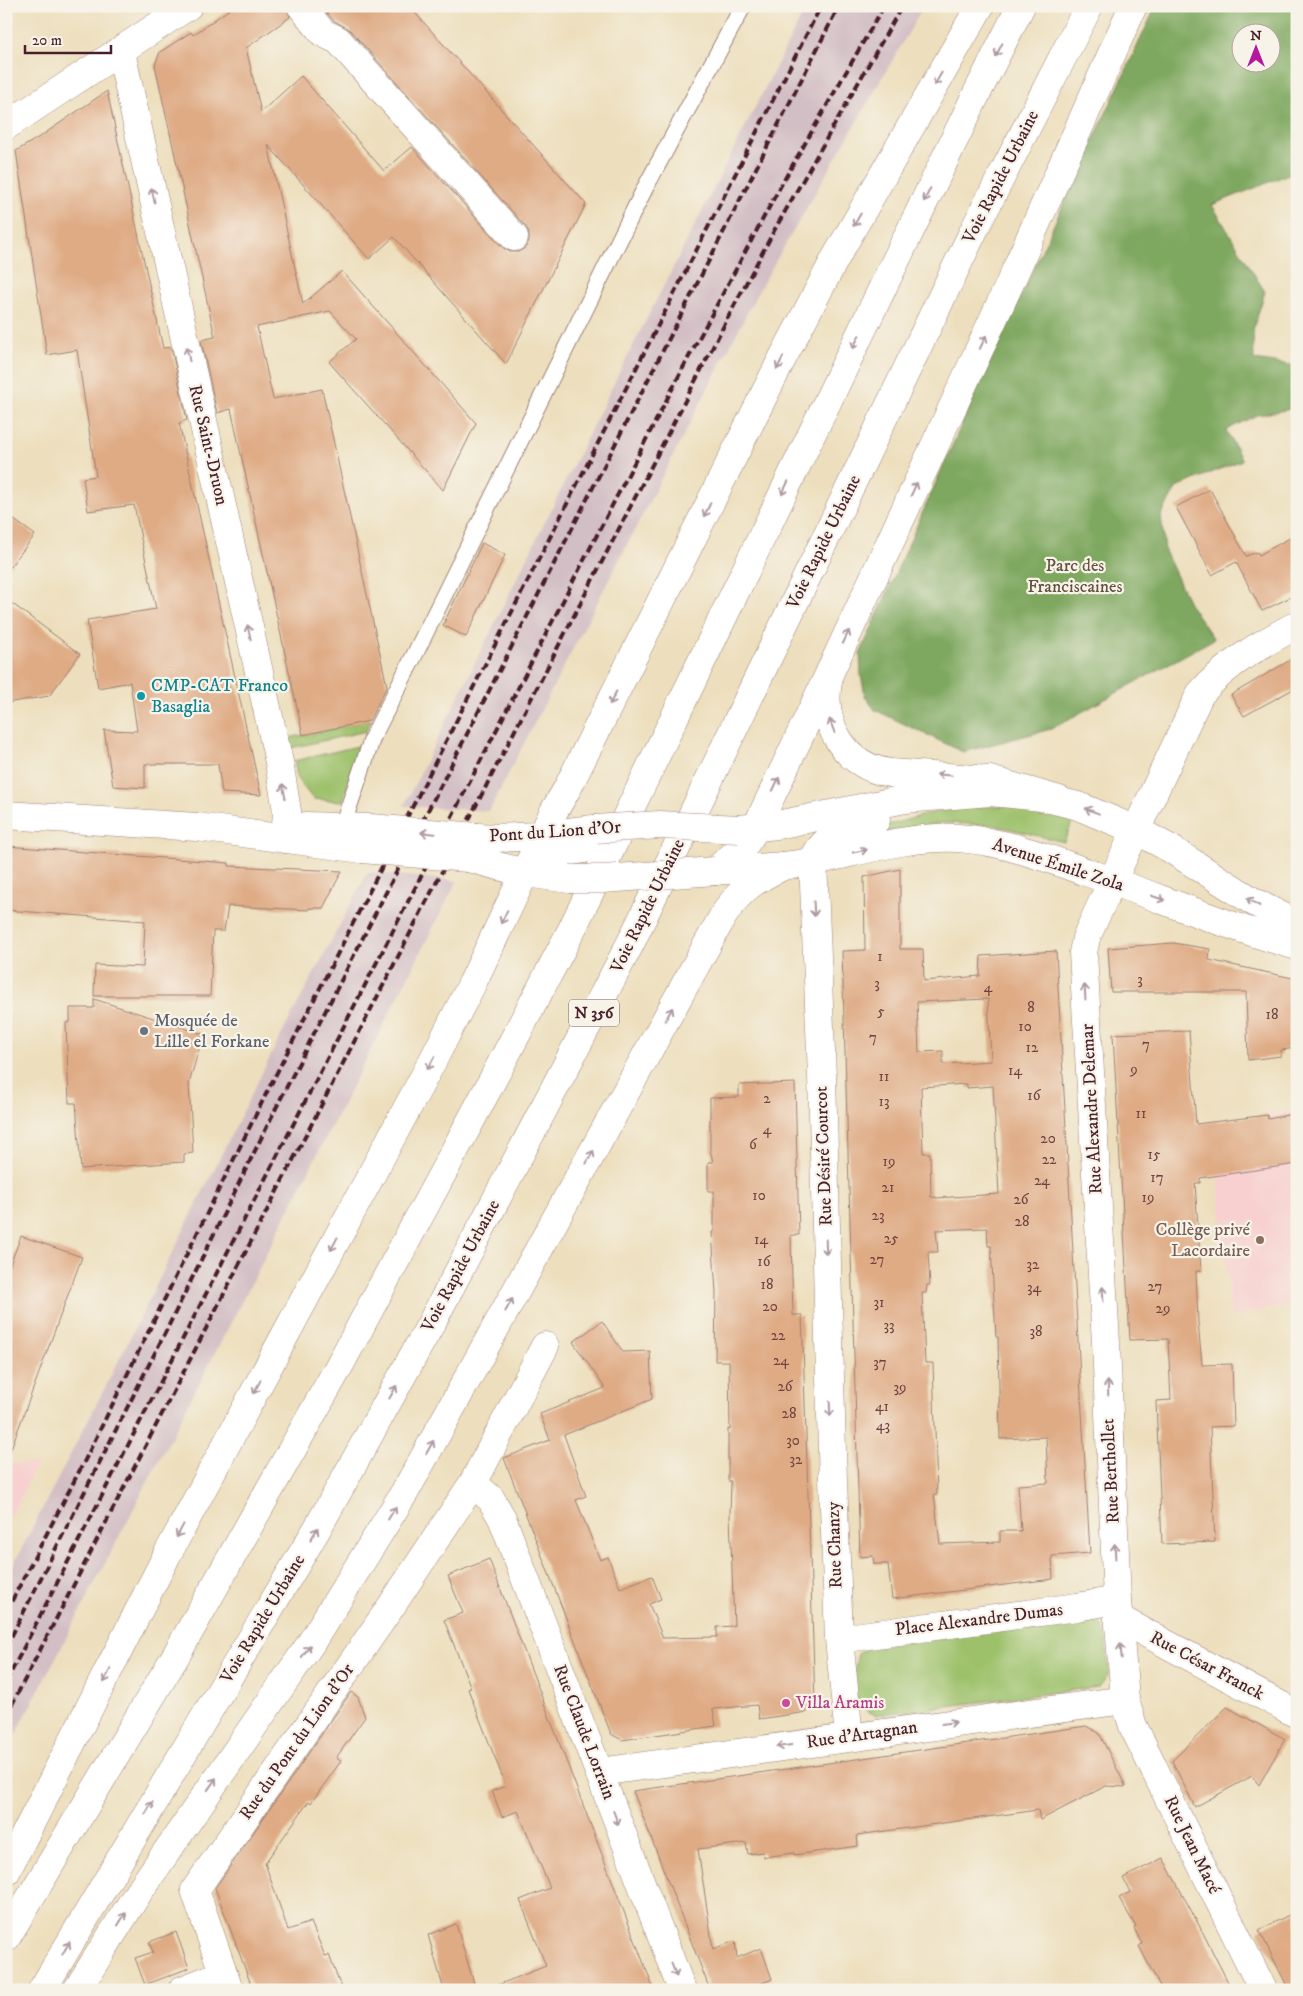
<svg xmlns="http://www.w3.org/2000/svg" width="1303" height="1996" viewBox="0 0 1303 1996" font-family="'IM FELL DW Pica',serif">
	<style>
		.built { fill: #f7d0cf }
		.industrial { fill: #d2bec5 }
		.green { fill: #9dc16b; stroke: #74704b }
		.forest { fill: #7ea75f; stroke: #646345; fill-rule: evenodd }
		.building { fill: #dfab85; fill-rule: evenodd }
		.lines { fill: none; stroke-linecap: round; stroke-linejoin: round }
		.lane-casing { stroke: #9c7f74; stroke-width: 18 }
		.street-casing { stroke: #9c7f74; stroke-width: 29 }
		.secondary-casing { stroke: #9c7f74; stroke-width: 29 }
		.highway-casing { stroke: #9c7f74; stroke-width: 29 }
		.lane { stroke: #fff; stroke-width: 16 }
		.street { stroke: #fff; stroke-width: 28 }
		.secondary { stroke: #fff; stroke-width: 28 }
		.highway { stroke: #fff; stroke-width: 28 }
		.rail { stroke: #4a1f2b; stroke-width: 4; stroke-dasharray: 8 4; stroke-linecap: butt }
		.secondary-bridge-casing { stroke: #9c7f74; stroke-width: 29; stroke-linecap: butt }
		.secondary-bridge { stroke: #fff; stroke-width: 28 }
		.oneway { stroke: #ae9aa0 }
		.culture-dot { fill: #0f9aa8; stroke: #f7f3e8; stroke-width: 2 }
		.worship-dot { fill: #6b7280; stroke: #f7f3e8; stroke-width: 2 }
		.education-dot { fill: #8d6e63; stroke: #f7f3e8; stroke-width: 2 }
		.hotel-dot { fill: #d1479c; stroke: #f7f3e8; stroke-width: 2 }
		.labels { text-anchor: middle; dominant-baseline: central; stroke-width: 4.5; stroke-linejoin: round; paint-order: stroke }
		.number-label { font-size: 15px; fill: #6f4242 }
		.shield { fill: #f7f3e8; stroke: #7e5f64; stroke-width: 1 }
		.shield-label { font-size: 16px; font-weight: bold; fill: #4a1f2b }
		.street-label { font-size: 18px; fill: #4a1f2b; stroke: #f7f3e8 }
		.park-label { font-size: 18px; fill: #63503e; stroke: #f7f3e8 }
		.culture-label { font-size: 18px; fill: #0d838f; stroke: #f7f3e8; text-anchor: start }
		.worship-label { font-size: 18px; fill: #5b616d; stroke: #f7f3e8; text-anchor: start }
		.education-label { font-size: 18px; fill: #785e54; stroke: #f7f3e8; text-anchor: end }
		.hotel-label { font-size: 18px; fill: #b23c85; stroke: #f7f3e8; text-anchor: start }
	</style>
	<rect width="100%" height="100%" fill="#f7f3e8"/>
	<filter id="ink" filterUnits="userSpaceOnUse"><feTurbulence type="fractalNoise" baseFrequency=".02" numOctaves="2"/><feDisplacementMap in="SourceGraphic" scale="10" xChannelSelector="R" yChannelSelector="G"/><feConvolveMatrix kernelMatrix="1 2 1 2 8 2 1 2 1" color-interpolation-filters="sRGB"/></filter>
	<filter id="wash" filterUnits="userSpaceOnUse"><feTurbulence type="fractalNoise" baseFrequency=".0096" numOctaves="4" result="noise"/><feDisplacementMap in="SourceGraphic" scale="20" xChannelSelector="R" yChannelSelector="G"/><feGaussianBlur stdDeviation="1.12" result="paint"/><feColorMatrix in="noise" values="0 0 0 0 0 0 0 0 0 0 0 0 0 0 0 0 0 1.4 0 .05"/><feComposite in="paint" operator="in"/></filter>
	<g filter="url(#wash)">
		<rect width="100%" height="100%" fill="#eddfbd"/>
		<path class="built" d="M1297 1111V1303L1231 1317 1213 1122Z
			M6 1462 37 1464 6 1526Z"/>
		<path class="industrial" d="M807 6H924L760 288 489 811 404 806 619 373Z
			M368 872 457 881 251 1284 6 1753V1579L114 1370 276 1045Z"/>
		<path class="green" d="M371 720 366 731 291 748 289 738Z
			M358 746 343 801 313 799 298 780 294 761Z
			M1018 806 1075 816 1064 842 993 825 943 823 860 836 864 832 931 813 963 807Z
			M1092 1619 1102 1626 1105 1634 1109 1670 1107 1677 1099 1687 876 1715C871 1713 865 1711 862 1706 851 1693 854 1669 858 1654L870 1647Z"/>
		<path class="forest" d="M1156 6H1297V171L1212 205 1265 292 1253 330 1254 360 1297 366V408L1257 415 1226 430 1242 460 1177 487 1161 515 1165 551 1190 605 1214 639 1051 729 963 752 875 710 865 696 861 675 860 654 980 383ZM1240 32H1270V62H1240Z"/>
		<g id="blocks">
			<path class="building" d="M234 6H286L290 17 246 48 261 112 301 76 384 171 412 147 502 247 510 252H518L525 248 529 241V233L526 227 350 30 333 20 321 6H409L586 204 506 364 394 237 369 259 268 145 303 304 342 271 476 423 443 490 329 362 356 339 330 311 257 327 273 399 322 389 387 686 369 721 303 735 231 409 217 413 201 340 215 337 155 65 160 52 191 32 193 35Z
				M107 91 163 348 171 347 187 420 179 423 261 795 222 793 218 764H145V788L113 786 104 730 137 731 130 682 98 688 87 620 156 609 134 505 88 511 83 478 96 476 77 350 47 355 16 151 41 136Z
				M1210 489 1246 556 1257 552 1259 555 1297 534V594L1262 611 1236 562 1212 575 1176 507Z
				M6 514 35 535 6 572Z
				M482 543 505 555 466 637 443 625Z
				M6 599 80 654 49 696 6 703Z
				M1297 656V687L1244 716 1231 695Z
				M6 846 229 863V866L342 871 323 908H309V910L228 906 224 931H213L210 996H94L95 965 143 967 145 921 6 910Z
				M900 869V949H923L924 981 980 976 981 956 1056 951 1090 1553 1052 1556 1053 1579 892 1599 888 1564H874L873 1556 860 1557 842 951 865 950 864 877ZM988 999 991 1061 943 1064V1051L919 1052 917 1002ZM967 1084V1088L993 1086 999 1194 936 1198V1197H931L930 1153H923L921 1087ZM987 1228 988 1246H991L996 1337H998L1000 1439 1046 1437 1048 1483 1018 1485 1021 1531H1000V1542L940 1544 934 1494H937L933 1363H925L922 1293H926L927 1285H930L928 1252H938L936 1230Z
				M1173 943 1210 949 1209 960 1297 979V1048L1281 1050V1056L1248 1060 1246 992H1111L1108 948Z
				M94 999 203 1034 189 1084 193 1153 184 1154V1162L81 1169 76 1103H69L66 1023 70 1022V1008H94Z
				M1189 1031 1196 1124 1267 1115 1268 1119 1297 1113V1164L1200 1178V1183H1195L1201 1271H1196L1198 1322 1202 1365 1232 1364 1234 1426 1210 1427 1215 1542 1162 1544 1156 1401 1171 1400 1168 1339 1130 1340 1113 1034Z
				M795 1083 799 1235H791L792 1278 793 1315H802L815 1702 807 1712 759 1719 757 1705 713 1709 716 1726 622 1740 611 1734 504 1458 550 1440 540 1414 605 1388 573 1342 602 1321 623 1352 650 1351 652 1399 564 1435 586 1496 576 1500 600 1560 608 1557 620 1588 652 1576 661 1599 649 1604 663 1638 717 1637V1627L734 1626 730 1515 731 1481H728V1429L730 1430 729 1361H715L716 1292 712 1232H714V1191H708V1162H713L710 1149V1098L739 1097V1085Z
				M21 1236 82 1257 9 1454H6V1275Z
				M489 1559 598 1844 654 1990H490V1988L546 1966 520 1900 550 1888 518 1811 502 1817 492 1791 506 1786 468 1689 471 1688 444 1620 463 1613 448 1576Z
				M351 1692 358 1697 365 1717 336 1758 341 1761 311 1803 309 1801 265 1863 288 1930 311 1922 325 1956 329 1955 342 1990H253L215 1888Z
				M1227 1707 1285 1739 1259 1785 1252 1776 1195 1807 1172 1761Z
				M1086 1726 1099 1733 1126 1787 1106 1786 1040 1820 1038 1810 857 1835 858 1846 794 1855V1853L764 1857 763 1852 748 1854 746 1843 698 1849 713 1949 735 1941 737 1958 761 1948 772 1979 746 1990H710L633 1791Z
				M1163 1858 1201 1929 1232 1990H1162L1139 1946 1142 1944 1134 1928 1136 1927 1119 1898 1130 1892 1123 1878Z
				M1297 1911V1990H1289L1259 1930Z
				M456 1924 476 1990H444L428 1935Z
				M176 1932 189 1968 145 1985 135 1958 153 1952 149 1942Z"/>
		</g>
	</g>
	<g filter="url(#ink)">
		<use href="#blocks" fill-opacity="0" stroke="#9c7f74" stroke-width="1"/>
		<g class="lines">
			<g class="lane-casing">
				<path id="lane" d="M342 827 373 736 413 658 644 190 743 6"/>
			</g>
			<g class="street-casing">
				<path id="street" d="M301 6 323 33 338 40 514 237
					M121 52 279 762 287 811 285 839
					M6 126 188 6
					M1136 830 1095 918 1086 938 1083 953 1106 1343 1117 1600 1125 1700 1133 1726 1263 1990
					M813 861 822 1076 832 1452 839 1639 849 1737
					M473 1483 491 1499 502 1518 682 1990
					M1118 1618 1297 1714
					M839 1639 1077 1607 1117 1600
					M599 1772 1125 1700
					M182 1990 223 1974
					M229 1990 195 1890 392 1605 473 1483 545 1346"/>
			</g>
			<g class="secondary-casing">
				<path id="secondary" d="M6 815 197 827 362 849
					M306 826 370 828
					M739 829 777 825 905 799 990 792 1042 797 1078 806 1136 830 1169 848 1254 902 1297 924
					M1136 830 1200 694C1227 663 1261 644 1297 625
					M477 837C516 840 555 833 594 829
					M468 858 525 873 570 879
					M813 861C824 833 850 828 876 820
					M715 871C743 868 771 868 798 864 851 855 904 835 958 838 1003 841 1045 857 1086 872 1156 896 1225 926 1297 946
					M525 873 562 853 595 847"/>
			</g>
			<g class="highway-casing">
				<path id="highway" d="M828 682C820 725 846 767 890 773L990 780 1059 800
					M715 871 743 847 756 828 829 674 1010 283 1133 6
					M6 1872 168 1553 432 1062 472 984 554 811 567 789 781 361 836 257 980 6
					M6 1938 175 1657 337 1370 484 1096 571 931 975 97 1021 6
					M42 1990 317 1529 432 1322 630 944 975 228 1089 6
					M77 1990 138 1893 309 1646 406 1490 723 916C740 889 755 879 783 866"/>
			</g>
			<use href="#lane" class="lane"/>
			<use href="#street" class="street"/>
			<use href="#secondary" class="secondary"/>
			<use href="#highway" class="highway"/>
			<path class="rail" d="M6 1612 83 1464 268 1090 821 6
				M6 1647 166 1331 281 1098 839 6
				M6 1682 684 366 780 187 884 6
				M6 1716 735 304 775 229 902 6"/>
			<g class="secondary-bridge-casing">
				<path id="secondary-bridge" d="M370 828 477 837
					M594 829 660 825 739 829
					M362 849 468 858
					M570 879H603L715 871"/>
			</g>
			<use href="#secondary-bridge" class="secondary-bridge"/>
		</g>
		<defs><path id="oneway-shaft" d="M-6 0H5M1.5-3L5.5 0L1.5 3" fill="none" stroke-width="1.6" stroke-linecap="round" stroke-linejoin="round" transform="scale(1.25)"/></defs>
		<g class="oneway">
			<use href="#oneway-shaft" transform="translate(999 50) rotate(117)"/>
			<use href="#oneway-shaft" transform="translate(938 79) rotate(120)"/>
			<use href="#oneway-shaft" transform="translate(153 195) rotate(-102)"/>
			<use href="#oneway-shaft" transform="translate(927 195) rotate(116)"/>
			<use href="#oneway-shaft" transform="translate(857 220) rotate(120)"/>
			<use href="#oneway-shaft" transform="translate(856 342) rotate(116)"/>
			<use href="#oneway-shaft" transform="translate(983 342) rotate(-65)"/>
			<use href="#oneway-shaft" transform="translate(188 354) rotate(-102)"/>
			<use href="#oneway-shaft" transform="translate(780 363) rotate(117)"/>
			<use href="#oneway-shaft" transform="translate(785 488) rotate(116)"/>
			<use href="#oneway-shaft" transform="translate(914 489) rotate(-65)"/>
			<use href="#oneway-shaft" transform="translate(707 510) rotate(117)"/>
			<use href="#oneway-shaft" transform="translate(249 632) rotate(-103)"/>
			<use href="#oneway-shaft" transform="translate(846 637) rotate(-65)"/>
			<use href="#oneway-shaft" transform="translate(613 698) rotate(117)"/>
			<use href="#oneway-shaft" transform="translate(832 726) rotate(-111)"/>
			<use href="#oneway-shaft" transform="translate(944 775) rotate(-176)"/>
			<use href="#oneway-shaft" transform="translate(776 784) rotate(-65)"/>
			<use href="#oneway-shaft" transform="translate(284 791) rotate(-101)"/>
			<use href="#oneway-shaft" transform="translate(1092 811) rotate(-159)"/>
			<use href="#oneway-shaft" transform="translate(428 833) rotate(-175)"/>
			<use href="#oneway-shaft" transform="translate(860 851) rotate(-12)"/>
			<use href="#oneway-shaft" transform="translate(1158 898) rotate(19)"/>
			<use href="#oneway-shaft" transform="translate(1253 902) rotate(-149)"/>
			<use href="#oneway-shaft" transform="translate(814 909) rotate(87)"/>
			<use href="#oneway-shaft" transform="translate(504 917) rotate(116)"/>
			<use href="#oneway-shaft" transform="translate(1085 992) rotate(-93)"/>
			<use href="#oneway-shaft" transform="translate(669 1014) rotate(-61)"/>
			<use href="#oneway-shaft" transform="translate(431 1063) rotate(118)"/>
			<use href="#oneway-shaft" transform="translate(590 1157) rotate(-61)"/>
			<use href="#oneway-shaft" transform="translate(334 1244) rotate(118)"/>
			<use href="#oneway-shaft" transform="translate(826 1247) rotate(88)"/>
			<use href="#oneway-shaft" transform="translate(1103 1294) rotate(-93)"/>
			<use href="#oneway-shaft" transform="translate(509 1305) rotate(-61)"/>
			<use href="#oneway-shaft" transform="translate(257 1387) rotate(118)"/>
			<use href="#oneway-shaft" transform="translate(1108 1388) rotate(-92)"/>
			<use href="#oneway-shaft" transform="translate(393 1392) rotate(-61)"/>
			<use href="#oneway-shaft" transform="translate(830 1409) rotate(88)"/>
			<use href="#oneway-shaft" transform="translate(430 1447) rotate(-61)"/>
			<use href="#oneway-shaft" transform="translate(392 1513) rotate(-59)"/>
			<use href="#oneway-shaft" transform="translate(180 1531) rotate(118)"/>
			<use href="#oneway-shaft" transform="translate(314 1534) rotate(-59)"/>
			<use href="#oneway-shaft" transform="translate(1115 1551) rotate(-93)"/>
			<use href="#oneway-shaft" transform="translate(306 1651) rotate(-55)"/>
			<use href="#oneway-shaft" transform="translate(1121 1651) rotate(-95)"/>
			<use href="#oneway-shaft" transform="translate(107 1676) rotate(116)"/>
			<use href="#oneway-shaft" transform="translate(949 1723) rotate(-8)"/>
			<use href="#oneway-shaft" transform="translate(784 1746) rotate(172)"/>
			<use href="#oneway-shaft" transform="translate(212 1784) rotate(-55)"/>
			<use href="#oneway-shaft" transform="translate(149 1808) rotate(-59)"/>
			<use href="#oneway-shaft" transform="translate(616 1818) rotate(69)"/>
			<use href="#oneway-shaft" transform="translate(122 1919) rotate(-58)"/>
			<use href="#oneway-shaft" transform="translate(66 1948) rotate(-60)"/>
			<use href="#oneway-shaft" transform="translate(674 1970) rotate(69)"/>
		</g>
	</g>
	<circle class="culture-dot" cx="141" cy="696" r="5"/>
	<circle class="worship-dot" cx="144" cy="1031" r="5"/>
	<circle class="education-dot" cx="1260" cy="1240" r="5"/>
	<circle class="hotel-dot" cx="786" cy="1703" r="5"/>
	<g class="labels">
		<g class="number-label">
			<text x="880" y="956">1</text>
			<text x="1140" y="979">3</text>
			<text x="877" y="983">3</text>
			<text x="988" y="987">4</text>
			<text x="1031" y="1007">8</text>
			<text x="881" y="1011">5</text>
			<text x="1272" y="1014">18</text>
			<text x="1025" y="1026">10</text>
			<text x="873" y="1037">7</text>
			<text x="1146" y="1044">7</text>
			<text x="1032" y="1047">12</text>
			<text x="1134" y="1069">9</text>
			<text x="1015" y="1070">14</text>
			<text x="884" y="1076">11</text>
			<text x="1034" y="1095">16</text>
			<text x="767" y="1098">2</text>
			<text x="884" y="1101">13</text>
			<text x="1141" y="1113">11</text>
			<text x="767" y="1129">4</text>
			<text x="1048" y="1138">20</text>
			<text x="753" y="1144">6</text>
			<text x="1154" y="1154">15</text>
			<text x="1049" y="1159">22</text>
			<text x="889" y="1161">19</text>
			<text x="1157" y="1177">17</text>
			<text x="1042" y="1180">24</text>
			<text x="888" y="1187">21</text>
			<text x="759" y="1195">10</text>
			<text x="1148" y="1197">19</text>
			<text x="1021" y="1199">26</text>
			<text x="878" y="1215">23</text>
			<text x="1022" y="1221">28</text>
			<text x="891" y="1238">25</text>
			<text x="761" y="1239">14</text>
			<text x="877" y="1259">27</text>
			<text x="764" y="1261">16</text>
			<text x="1033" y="1264">32</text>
			<text x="767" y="1284">18</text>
			<text x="1155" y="1286">27</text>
			<text x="1034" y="1287">34</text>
			<text x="879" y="1302">31</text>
			<text x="770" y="1306">20</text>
			<text x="1163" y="1308">29</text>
			<text x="889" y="1325">33</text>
			<text x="1036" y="1331">38</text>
			<text x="778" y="1335">22</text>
			<text x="781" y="1360">24</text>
			<text x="880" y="1362">37</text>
			<text x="785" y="1386">26</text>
			<text x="900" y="1387">39</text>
			<text x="882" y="1406">41</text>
			<text x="789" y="1413">28</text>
			<text x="883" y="1425">43</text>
			<text x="793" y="1440">30</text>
			<text x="796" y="1459">32</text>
		</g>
		<rect class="shield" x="569" y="999.5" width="50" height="27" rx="4"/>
		<g class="shield-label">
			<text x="594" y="1013">N 356</text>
		</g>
		<g class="street-label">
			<text transform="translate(1001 177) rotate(-63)">Voie Rapide Urbaine</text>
			<text transform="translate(208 445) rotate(77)">Rue Saint-Druon</text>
			<text transform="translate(824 542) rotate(-64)">Voie Rapide Urbaine</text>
			<text transform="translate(555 832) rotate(-4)">Pont du Lion d'Or</text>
			<text transform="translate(1058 865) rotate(18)">Avenue Émile Zola</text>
			<text transform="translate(648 906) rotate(-64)">Voie Rapide Urbaine</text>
			<text transform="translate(1092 1109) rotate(-93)">Rue Alexandre Delemar</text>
			<text transform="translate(824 1156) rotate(-92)">Rue Désiré Courcot</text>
			<text transform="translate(461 1266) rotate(-62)">Voie Rapide Urbaine</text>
			<text transform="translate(1111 1471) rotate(-93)">Rue Berthollet</text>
			<text transform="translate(835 1545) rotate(-92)">Rue Chanzy</text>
			<text transform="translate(263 1619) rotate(-59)">Voie Rapide Urbaine</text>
			<text transform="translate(979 1620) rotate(-7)">Place Alexandre Dumas</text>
			<text transform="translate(1207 1666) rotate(28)">Rue César Franck</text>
			<text transform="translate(584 1732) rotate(69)">Rue Claude Lorrain</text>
			<text transform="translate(862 1735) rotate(-8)">Rue d'Artagnan</text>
			<text transform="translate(297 1742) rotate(-55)">Rue du Pont du Lion d'Or</text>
			<text transform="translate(1192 1845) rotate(64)">Rue Jean Macé</text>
		</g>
		<g class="park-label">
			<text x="1075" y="566">Parc des<tspan x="1075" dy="21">Franciscaines</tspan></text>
		</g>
		<g class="culture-label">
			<text x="151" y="686">CMP-CAT Franco<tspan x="151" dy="21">Basaglia</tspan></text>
		</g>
		<g class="worship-label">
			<text x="154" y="1021">Mosquée de<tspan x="154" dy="21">Lille el Forkane</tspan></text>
		</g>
		<g class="education-label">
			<text x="1250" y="1230">Collège privé<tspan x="1250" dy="21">Lacordaire</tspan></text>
		</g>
		<g class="hotel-label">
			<text x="796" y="1703">Villa Aramis</text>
		</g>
	</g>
	<rect width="1303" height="1996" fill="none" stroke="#f7f3e8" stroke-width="25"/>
	<g transform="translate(1256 48)"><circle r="24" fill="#f7f3e8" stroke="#b29e9c"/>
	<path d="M0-4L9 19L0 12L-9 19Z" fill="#b5179e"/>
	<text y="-8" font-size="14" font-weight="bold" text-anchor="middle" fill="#4a1f2b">N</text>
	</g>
	<path d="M25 45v8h86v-8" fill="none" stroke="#4a1f2b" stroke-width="2.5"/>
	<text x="32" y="45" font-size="15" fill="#4a1f2b" stroke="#f7f3e8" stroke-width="4" paint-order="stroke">20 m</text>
</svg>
